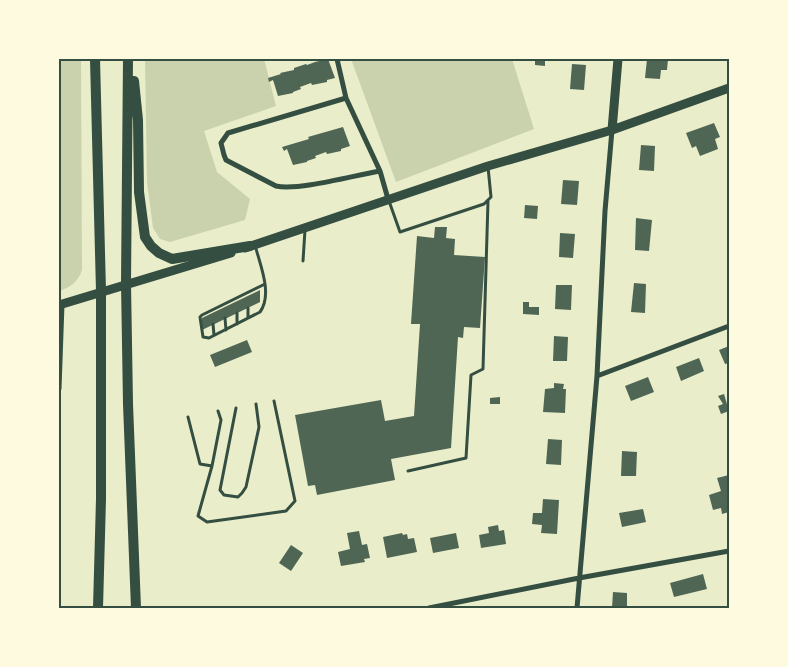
<svg xmlns="http://www.w3.org/2000/svg" width="788" height="667" viewBox="0 0 788 667" font-family="Manrope,sans-serif">
	<style>
		.green { fill: #cad2ad }
		.building { fill: #4f6655 }
		.lines { fill: none; stroke-linecap: round; stroke-linejoin: round }
		.service { stroke: #344e41; stroke-width: 3 }
		.minor { stroke: #344e41; stroke-width: 5 }
		.secondary { stroke: #344e41; stroke-width: 9 }
		.trunk { stroke: #344e41; stroke-width: 10 }
		.neatline { fill: none; stroke: #344e41; stroke-width: 2 }
	</style>
	<rect width="100%" height="100%" fill="#e9edc9"/>
	<path class="green" d="M59 59H81L82 270C78 282 71 287 59 291Z
		M145 59H264L276 106 204 131 217 172 250 199 245 220 170 242 160 239 153 228 147 182Z
		M351 59H512L534 129 396 182Z"/>
	<path class="building" d="M328 59 335 78 327 80V82L312 85 311 83 300 87 301 89 293 92V93L278 96 273 80 269 82 268 78 281 74 280 73 294 70V68L306 64 307 65 315 62Z
		M535 59H545V66L535 65Z
		M647 59H668L667 70H661L660 79 645 78Z
		M572 64 586 65 584 90 570 89Z
		M714 123 720 137 715 139 718 149 700 156 696 146 692 148 686 133Z
		M343 127 350 146 341 149V151L327 154 326 152 315 156 316 158 307 161V162L293 165 287 149 284 151 282 147 309 139 308 137Z
		M641 145 655 146 654 171 639 170Z
		M563 180 579 181 577 205 561 204Z
		M525 205 538 206 537 219 524 218Z
		M636 218 652 220 649 251 635 250Z
		M435 227H447L446 238 455 239 454 255 485 257 480 328 464 327 463 338 458 337 451 448 391 459 395 480 317 495 315 485 308 486 295 415 381 400 385 421 414 416 420 324H411L417 236 434 238Z
		M560 233 575 234 573 258 559 257Z
		M634 283 646 284 645 313 631 312Z
		M556 285H572L571 310 555 309Z
		M260 290V302L202 330V318Z
		M523 302H529V307H539V315L523 314Z
		M554 336 568 337 567 361H553Z
		M247 340 252 352 215 367 210 355Z
		M729 346V363L725 364 719 350Z
		M699 358 704 371 681 381 676 367Z
		M648 377 654 392 631 401 625 386Z
		M554 383 564 384 563 389H566L565 413 543 412 545 389 554 388Z
		M724 394 729 411 721 414 718 406 723 404 718 396Z
		M500 397V404H490V398Z
		M548 439 562 440 561 465 546 464Z
		M622 451 637 452 636 476H621Z
		M729 475V512L722 514 721 508 713 510 709 495 721 491 717 478Z
		M543 499 559 500 557 534 541 533 542 525 532 524 533 513H542Z
		M643 509 646 522 622 527 619 513Z
		M498 525 499 531 504 530 506 544 481 548 479 535 489 533 488 527Z
		M359 531 362 545 367 544 370 558 364 559 365 562 341 566 338 552 350 549 347 533Z
		M402 533 403 535 407 534 408 539 414 538 417 552 387 558 383 537Z
		M456 533 459 548 433 553 430 538Z
		M291 545 303 553 291 571 279 563Z
		M703 574 707 589 674 597 670 583Z
		M613 592 627 593V608H612Z"/>
	<g class="lines">
		<path class="service" d="M389 201 400 232 484 204 491 197 488 167
			M255 245C260 265 273 294 260 312L209 338 203 337 200 317 202 315 265 284
			M303 261 305 230
			M248 308V318
			M237 313V324
			M225 318 226 330
			M213 324 214 335
			M236 408 220 490 224 495 238 497 242 493 246 487 259 427 256 404
			M218 411 221 420 212 466 198 516 207 522 286 511 295 501 274 401
			M188 417 200 464 212 466
			M408 471 466 458 471 375 483 369 488 201"/>
		<path class="minor" d="M337 59 346 98 380 171 388 199
			M346 98 228 133 221 143 224 155 226 160 276 186C299 191 355 175 380 171
			M597 376 729 326
			M59 389 62 304
			M429 608 579 578 729 551
			M577 608 597 376 605 211 612 130"/>
		<path class="secondary" d="M612 130 618 59
			M245 248 488 166 612 130 729 88
			M59 305 231 253"/>
		<path class="trunk" d="M95 59 101 291V499L98 608
			M128 59 126 283 128 404 136 608
			M134 81 138 120 139 192 145 237 151 246 159 253 172 259 250 246"/>
	</g>
	<rect width="788" height="667" fill="none" stroke="#fefae0" stroke-width="120"/>
	<rect x="60" y="60" width="668" height="547" class="neatline"/>
</svg>
